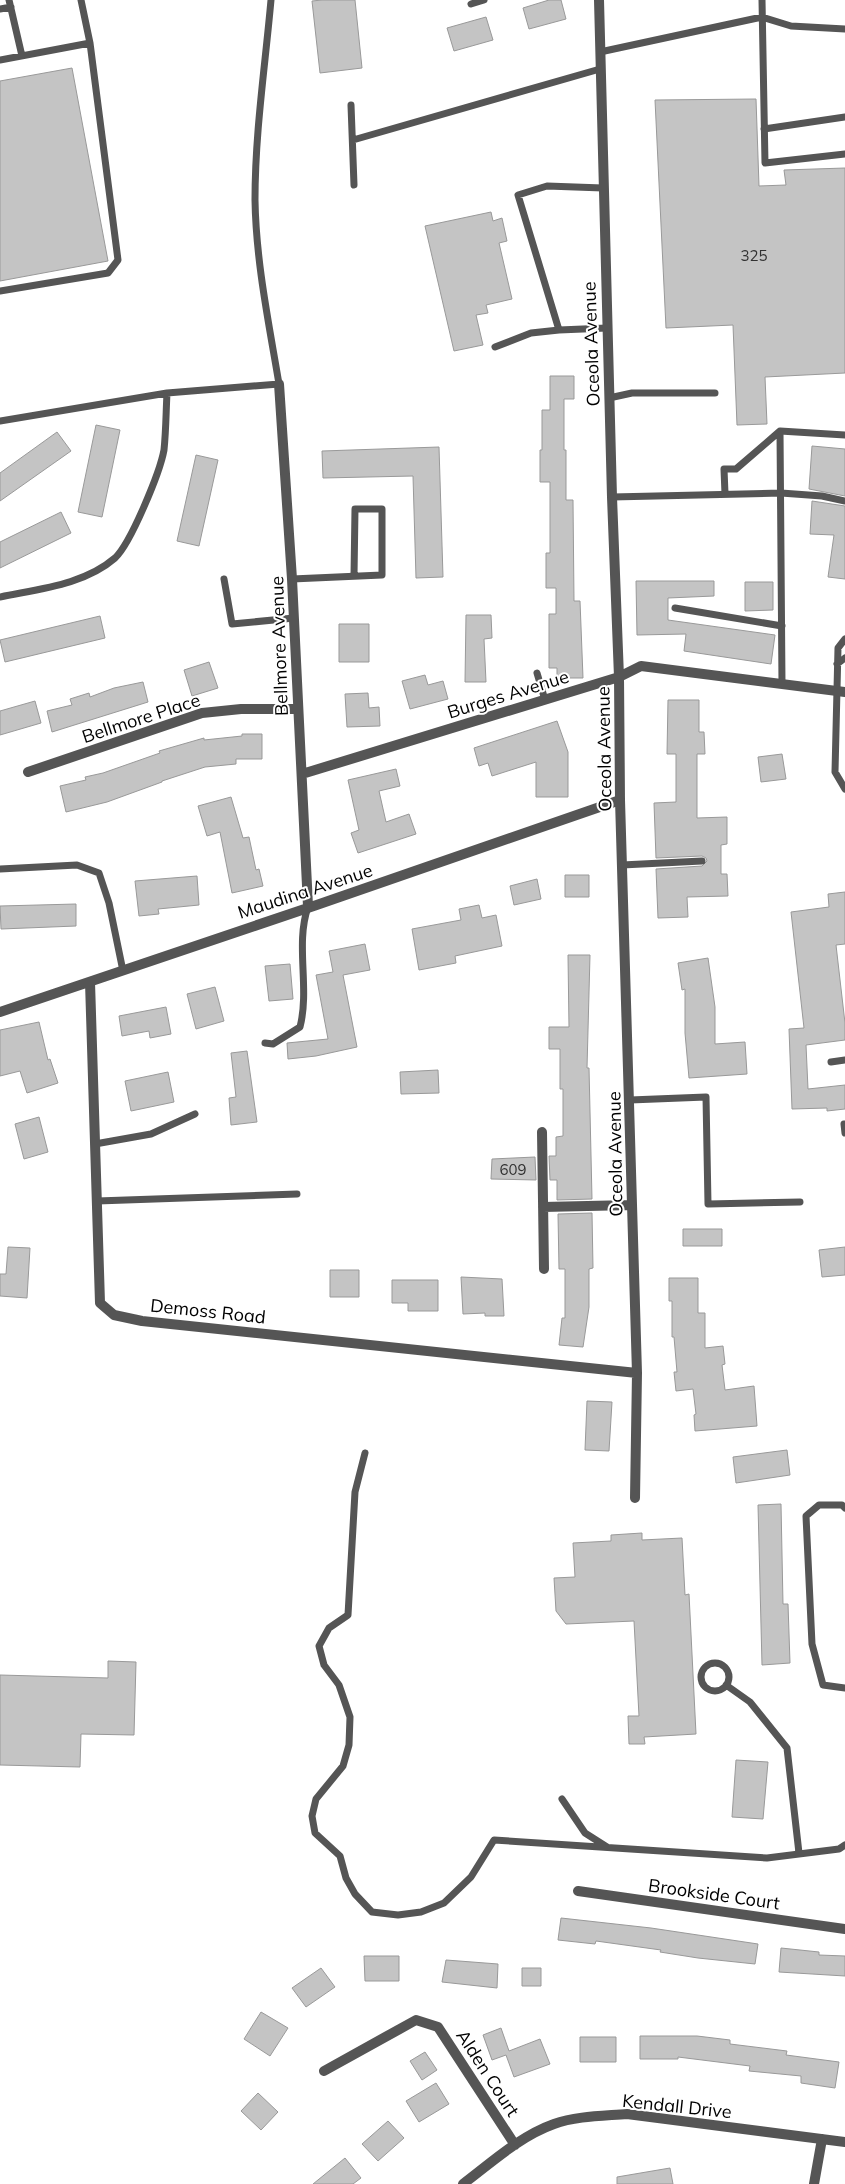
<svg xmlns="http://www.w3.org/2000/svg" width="845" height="2184" viewBox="0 0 845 2184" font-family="Mulish,sans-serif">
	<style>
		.building { fill: #c4c4c4; stroke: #999 }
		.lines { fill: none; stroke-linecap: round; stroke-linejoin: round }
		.lane { stroke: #555; stroke-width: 7 }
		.street { stroke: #555; stroke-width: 10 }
		.labels { text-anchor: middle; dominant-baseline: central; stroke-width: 4; stroke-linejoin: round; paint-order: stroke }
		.number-label { font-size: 15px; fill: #313131 }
		.street-label { font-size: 18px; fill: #000; stroke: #fff }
	</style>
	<rect width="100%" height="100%" fill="#fff"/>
	<path class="building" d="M322 0H355L362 68 320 73 312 1Z
		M549 0H561L566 19 529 29 523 8Z
		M486 17 493 40 454 51 447 28Z
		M72 68 108 261 0 281V81Z
		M756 99 759 186 786 185 784 170 845 168V373L765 377 767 424 737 425 733 325 666 328 655 100Z
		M491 212 493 221 502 218 507 241 499 243 512 299 486 305 488 313 476 315 483 345 454 351 425 226Z
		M550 376H574V399H564V450H566V500H573L574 601H580L583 678H557V668H549V614H556V588H546V553H550V482H540V450H542V410H550Z
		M96 425 120 430 102 517 78 512Z
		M57 432 71 451 0 501V473Z
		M812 446 845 449V496L809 489Z
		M439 447 443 577 416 578 413 476 323 478 322 451Z
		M196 455 218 460 199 546 177 541Z
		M812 501 845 506V579L828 577 834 535 810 534Z
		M61 512 71 533 0 568V542Z
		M636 581H714V596L668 598V620L775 635 771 664 684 651 686 634 637 635Z
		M745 582H773V610L745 611Z
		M466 615H491L492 638 484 639 486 682H465Z
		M100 616 105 638 5 662 0 640Z
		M339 624H369V662H339Z
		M209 662 218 688 192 696 184 670Z
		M425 675 428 685 443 681 448 699 410 709 402 681Z
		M143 682 148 702 52 732 47 711 72 705 70 699 89 693 90 697 114 688Z
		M368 693 369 708 379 707 380 726 347 727 345 694Z
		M668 700H699V732H704L705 754H697V818L727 817V844L721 845V874H727L728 896 687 897 688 917 658 918 656 869 702 866 707 861 706 858 702 856 656 858 654 803 676 802V754H667Z
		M35 701 41 723 0 735V711Z
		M557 721 568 752V797H536V762L492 776 488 763 479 766 474 748Z
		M242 734H262V759H236V764L205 767 162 781V782L107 802 66 812 60 786 86 780 85 777 103 773 160 753 159 751 204 738V740L242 736Z
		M782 754 786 779 761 782 758 757Z
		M396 769 400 786 379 791 386 822 409 814 416 834 358 853 351 833 359 830 348 780Z
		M231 797 243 838 249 837 256 870 259 869 263 886 232 893 220 832 207 836 198 806Z
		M565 875H589V897H565Z
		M197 876 199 905 158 909 159 914 139 916 135 881Z
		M537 879 541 899 514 905 510 886Z
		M845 892V944L836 945 845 1023V1040L806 1045 808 1089 845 1085V1109L827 1111V1108L792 1109 789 1029 804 1028 791 912 829 907 828 894Z
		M76 904V926L1 929 0 906Z
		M479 905 482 918 496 915 502 946 455 956 456 963 419 970 412 929 461 920 459 909Z
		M365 944 370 970 343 975 357 1047 316 1056 288 1059 287 1043 328 1039 316 975 333 972 329 951Z
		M568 955H590L587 1068H589L592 1199 557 1200V1180H550L549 1156H556V1137L563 1136V1089H560V1049H549V1027H569Z
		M708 958 715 1007V1044L745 1042 747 1074 689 1078 685 1033V989L682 990 678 963Z
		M290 964 293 999 269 1001 265 966Z
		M215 987 224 1021 196 1029 187 994Z
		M166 1007 171 1034 150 1038 149 1031 122 1036 119 1016Z
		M39 1022 48 1060 50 1059 58 1083 27 1093 20 1071 0 1076V1030Z
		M247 1051 257 1122 231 1125 229 1098 236 1097 231 1053Z
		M438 1070 439 1093 401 1094 400 1072Z
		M168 1072 174 1102 131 1111 125 1081Z
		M39 1117 48 1152 24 1159 15 1124Z
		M535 1157 536 1180 491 1179 492 1159Z
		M592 1213 593 1268 589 1269V1307L583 1347 559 1345 562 1318H565V1269H559L558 1214Z
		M683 1229H722V1246H683Z
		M8 1247 30 1248 27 1298 0 1296V1274H6Z
		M845 1247V1275L822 1277 819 1250Z
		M330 1270H359V1297H330Z
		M461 1277 502 1279 504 1316H485V1313L463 1314Z
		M669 1278H698V1313H705V1348L723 1346 725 1364 722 1365 725 1390 754 1386 757 1426 695 1431 694 1415 696 1414 693 1389 676 1391 674 1372H677L674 1337H672V1301H669Z
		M392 1280H438V1311H408V1303H392Z
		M587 1401 612 1402 609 1451 585 1450Z
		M787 1450 790 1475 736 1483 733 1457Z
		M781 1504 783 1604H788L790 1663 762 1665 758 1505Z
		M642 1533V1540L682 1538 685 1595 689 1594 696 1734 644 1737 645 1744H629L628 1716H639L634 1621 566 1624 556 1611 554 1578 575 1577 573 1543 611 1541V1535Z
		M108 1661 136 1662 134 1735 81 1734 80 1767 0 1765V1675L108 1678Z
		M736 1760 768 1762 763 1819 732 1817Z
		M561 1918 651 1928 758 1944 755 1964 698 1958 660 1952 661 1950 596 1941 595 1944 558 1940Z
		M781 1948 819 1952V1955L845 1956V1976L779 1972Z
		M364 1956H399V1981H365Z
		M446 1960 498 1964 497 1988 442 1982Z
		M321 1968 335 1987 306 2007 292 1988Z
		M522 1968H541V1986H522Z
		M261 2012 288 2028 270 2056 244 2039Z
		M501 2028 509 2051 540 2039 550 2064 514 2077 506 2055 492 2060 483 2035Z
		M640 2036H697L730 2040V2044L787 2051 786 2055 839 2062 835 2088 801 2083V2076L749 2071 750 2066 678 2057V2059H640Z
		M580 2037H616V2062H580Z
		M425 2052 437 2070 422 2080 410 2061Z
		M436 2083 449 2104 419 2122 406 2101Z
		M258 2093 278 2112 261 2130 241 2111Z
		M388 2121 404 2138 378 2161 362 2144Z
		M345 2158 361 2178 353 2184H313Z
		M670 2168 673 2184H617V2177Z"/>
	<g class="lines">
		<path class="lane" d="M9 0 22 56
			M81 0 90 43
			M762 0 765 163 845 154
			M471 4 484 0
			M0 9 11 7
			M600 52 762 17 791 26 845 29
			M0 60 90 43 118 260 108 273 0 291
			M351 105 354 185
			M764 129 845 117
			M353 140 600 69
			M603 188 547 186 518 195 559 330 607 328
			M495 347 531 333 559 330
			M609 398 632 393H715
			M0 421 167 393
			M780 431 782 684
			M725 494 724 469H736L780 431 845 435
			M612 497 781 493 822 496 845 501
			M224 579 232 624 294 618
			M292 579 382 575V509H355L354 576
			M0 597C38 589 84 585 115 558 131 543 160 472 164 450 166 431 166 411 167 393L279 384C269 324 256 262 255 200 255 133 265 67 271 0
			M675 608 782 626
			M845 639 838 648 835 772 845 789
			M837 664 845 658
			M537 673 545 700
			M622 865 702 861
			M0 869 77 865 99 873 109 903 123 971
			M265 1043 273 1044 300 1027C310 988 295 944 308 907
			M831 1062 845 1060
			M630 1100 706 1097 708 1204 800 1202
			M844 1124 845 1133
			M95 1144 151 1134 195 1114
			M97 1201 297 1194
			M365 1453 355 1492 348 1615 329 1628 319 1646 324 1665 339 1685 350 1717 349 1745 343 1766 316 1799 312 1816 315 1833 340 1856 346 1878 355 1894 372 1912 398 1915 421 1912 444 1903 471 1877 494 1840 767 1858 839 1849 845 1845
			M845 1508 842 1505H819L806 1516 812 1644 823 1685 845 1688
			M701 1677a14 14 0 1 1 28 0a14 14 0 1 1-28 0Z
			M726 1685 750 1702 787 1748 799 1853
			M562 1799 585 1833 607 1847"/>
		<path class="street" d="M599 0 612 497 619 677 620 800 637 1373 635 1498
			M279 384 292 579 308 906
			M28 772 202 713 241 709H297
			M302 774 619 677 641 666 845 692
			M90 982 100 1303 114 1315 142 1321 637 1373
			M0 1012C207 943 414 872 620 800
			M542 1132 544 1269
			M543 1207 632 1205
			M578 1891 845 1929
			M324 2071 416 2020 438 2027 515 2145
			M463 2184C491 2163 520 2136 554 2124 576 2116 603 2116 627 2114L845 2142
			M814 2184 822 2139"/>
	</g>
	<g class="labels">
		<g class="number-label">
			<text x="754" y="255">325</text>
			<text x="513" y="1169">609</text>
		</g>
		<g class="street-label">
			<text transform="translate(591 344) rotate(-92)">Oceola Avenue</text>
			<text transform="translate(279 646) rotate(-92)">Bellmore Avenue</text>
			<text transform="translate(508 694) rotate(-17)">Burges Avenue</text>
			<text transform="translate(141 718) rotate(-18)">Bellmore Place</text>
			<text transform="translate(604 749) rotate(-91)">Oceola Avenue</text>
			<text transform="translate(305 891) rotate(-18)">Maudina Avenue</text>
			<text transform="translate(615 1154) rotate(-91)">Oceola Avenue</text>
			<text transform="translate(208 1311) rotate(6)">Demoss Road</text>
			<text transform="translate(714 1894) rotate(8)">Brookside Court</text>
			<text transform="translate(488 2073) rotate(57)">Alden Court</text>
			<text transform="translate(677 2106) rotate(6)">Kendall Drive</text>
		</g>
	</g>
</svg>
